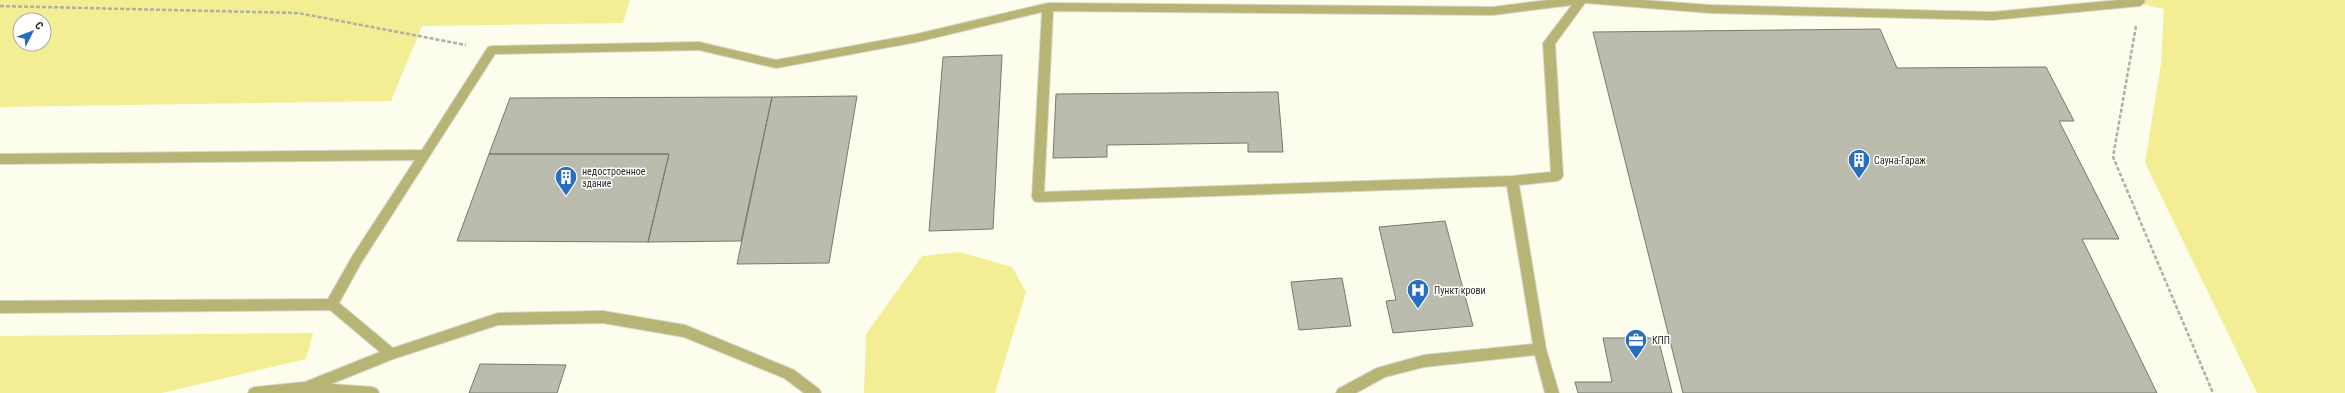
<svg xmlns="http://www.w3.org/2000/svg" width="2345" height="393" viewBox="0 0 2345 393" font-family="'Roboto Condensed',sans-serif">
	<style>
		.green { fill: #f3ee93; fill-rule: evenodd }
		.building { fill: #bcbcae; stroke: #79796c }
		.lines { fill: none; stroke-linecap: round; stroke-linejoin: round }
		.lane-casing { stroke: #d7d7c9; stroke-width: 2 }
		.path { stroke: #afafa3; stroke-width: 2.5; stroke-dasharray: 4 2; stroke-linecap: butt }
		.lane { fill: #b7b475; fill-rule: evenodd }
		.labels { text-anchor: middle; dominant-baseline: central; stroke-width: 3; stroke-linejoin: round; paint-order: stroke }
		.poi-label { font-size: 10px; fill: #292923; stroke: #fff; text-anchor: start }
	</style>
	<rect width="100%" height="100%" fill="#fdfdee"/>
	<path class="green" d="M0 0H630L623 23 422 26 391 101 0 107ZM20 20H44V44H20Z
		M2122 0H2345V393H2257L2145 163 2161 63 2164 9Z
		M959 252 1012 267 1026 292 995 393H864L866 334 922 256Z
		M313 333 306 359 162 393H0V336Z"/>
	<path class="building" d="M1880 29 1897 68 2046 67 2074 121H2059L2119 239H2082L2157 393H1683L1593 32Z
		M1002 55 993 229 929 231 943 57Z
		M1278 92 1283 152H1248V143L1107 145V157L1053 158 1056 94Z
		M857 96 829 263 737 264 772 97Z
		M772 97 741 241 648 242 669 154H489L510 98Z
		M489 154H669L648 242 457 241Z
		M1445 221 1473 326 1393 333 1386 301 1396 300 1379 227Z
		M1342 278 1351 326 1299 330 1291 282Z
		M1603 338H1658L1672 393H1578L1575 382H1612Z
		M480 364 566 365 557 393H469Z"/>
	<g class="lines">
		<g class="lane-casing">
			<path id="lane" d="M1548 0H1642L1710 5 1993 12 2119 0H2144L2145 2 2140 6 1993 20 1710 13 1585 3 1555 44 1563 176 1561 179 1557 181 1519 185 1546 349 1559 393H1545L1535 355 1424 367 1385 377 1356 393H1336L1338 389 1377 368 1424 355 1533 344 1507 186 1038 202 1034 201 1032 197 1042 12 917 42 776 68 699 50 495 54 361 263 339 303 393 348 498 313 603 311 685 325 794 370 819 389 821 393H804L784 378 684 337 603 323 498 325 393 359 331 384 372 387 377 389 379 393H248L250 389 255 387 305 382 380 352 330 310 0 313V301L328 299 353 255 415 160 0 164V154L422 150 488 47 492 46 699 42 776 60 917 34 1048 3 1493 7ZM1572 5 1543 43 1551 172 1512 176 1044 192 1053 11 1493 15Z"/>
		</g>
		<path class="path" d="M0 6 298 13 466 45
			M2136 26 2113 157 2213 393"/>
		<use href="#lane" class="lane"/>
	</g>
	<defs>
		<g id="building-pin" transform="scale(1.15)"><path d="M0 17L-7.5 6A9.5 9.5 0 1 1 7.5 6Z" fill="#296dbe" stroke="#fff"/><path d="M-4-6H4V6H1V3H-1V6H-4ZM-2.5-4.3h1.7v1.8h-1.7ZM.8-4.3h1.7v1.8H.8ZM-2.5-1h1.7V.8h-1.7ZM.8-1h1.7V.8H.8Z" fill="#fff"/></g>
		<g id="hospital-pin" transform="scale(1.15)"><path d="M0 17L-7.5 6A9.5 9.5 0 1 1 7.5 6Z" fill="#296dbe" stroke="#fff"/><path d="M-5-5h3v3.5h4V-5h3V5h-3V1.5h-4V5h-3Z" fill="#fff"/></g>
		<g id="office-pin" transform="scale(1.15)"><path d="M0 17L-7.5 6A9.5 9.5 0 1 1 7.5 6Z" fill="#296dbe" stroke="#fff"/><path d="M-6-3h4V-5.5h4V-3h4V5H-6ZM-1-4.5V-3h2v-1.5ZM-6 0V1H6V0Z" fill="#fff"/></g>
	</defs>
	<g fill-rule="evenodd">
		<use href="#building-pin" x="1859" y="160"/>
		<use href="#building-pin" x="566" y="177"/>
		<use href="#hospital-pin" x="1418" y="290"/>
		<use href="#office-pin" x="1636" y="340"/>
	</g>
	<g class="labels">
		<g class="poi-label">
			<text x="1874" y="160">Сауна-Гараж</text>
			<text x="582" y="171">недостроенное<tspan x="582" dy="12">здание</tspan></text>
			<text x="1434" y="290">Пункт крови</text>
			<text x="1652" y="340">КПП</text>
		</g>
	</g>
	<g transform="translate(32 32) rotate(48)"><circle r="19" fill="#ffffff" stroke="#a9a9a7"/>
	<path d="M0-3L7 15L0 10L-7 15Z" fill="#296dbe"/>
	<text y="-6" font-size="11" font-weight="bold" text-anchor="middle" fill="#292923">С</text>
	</g>
</svg>
